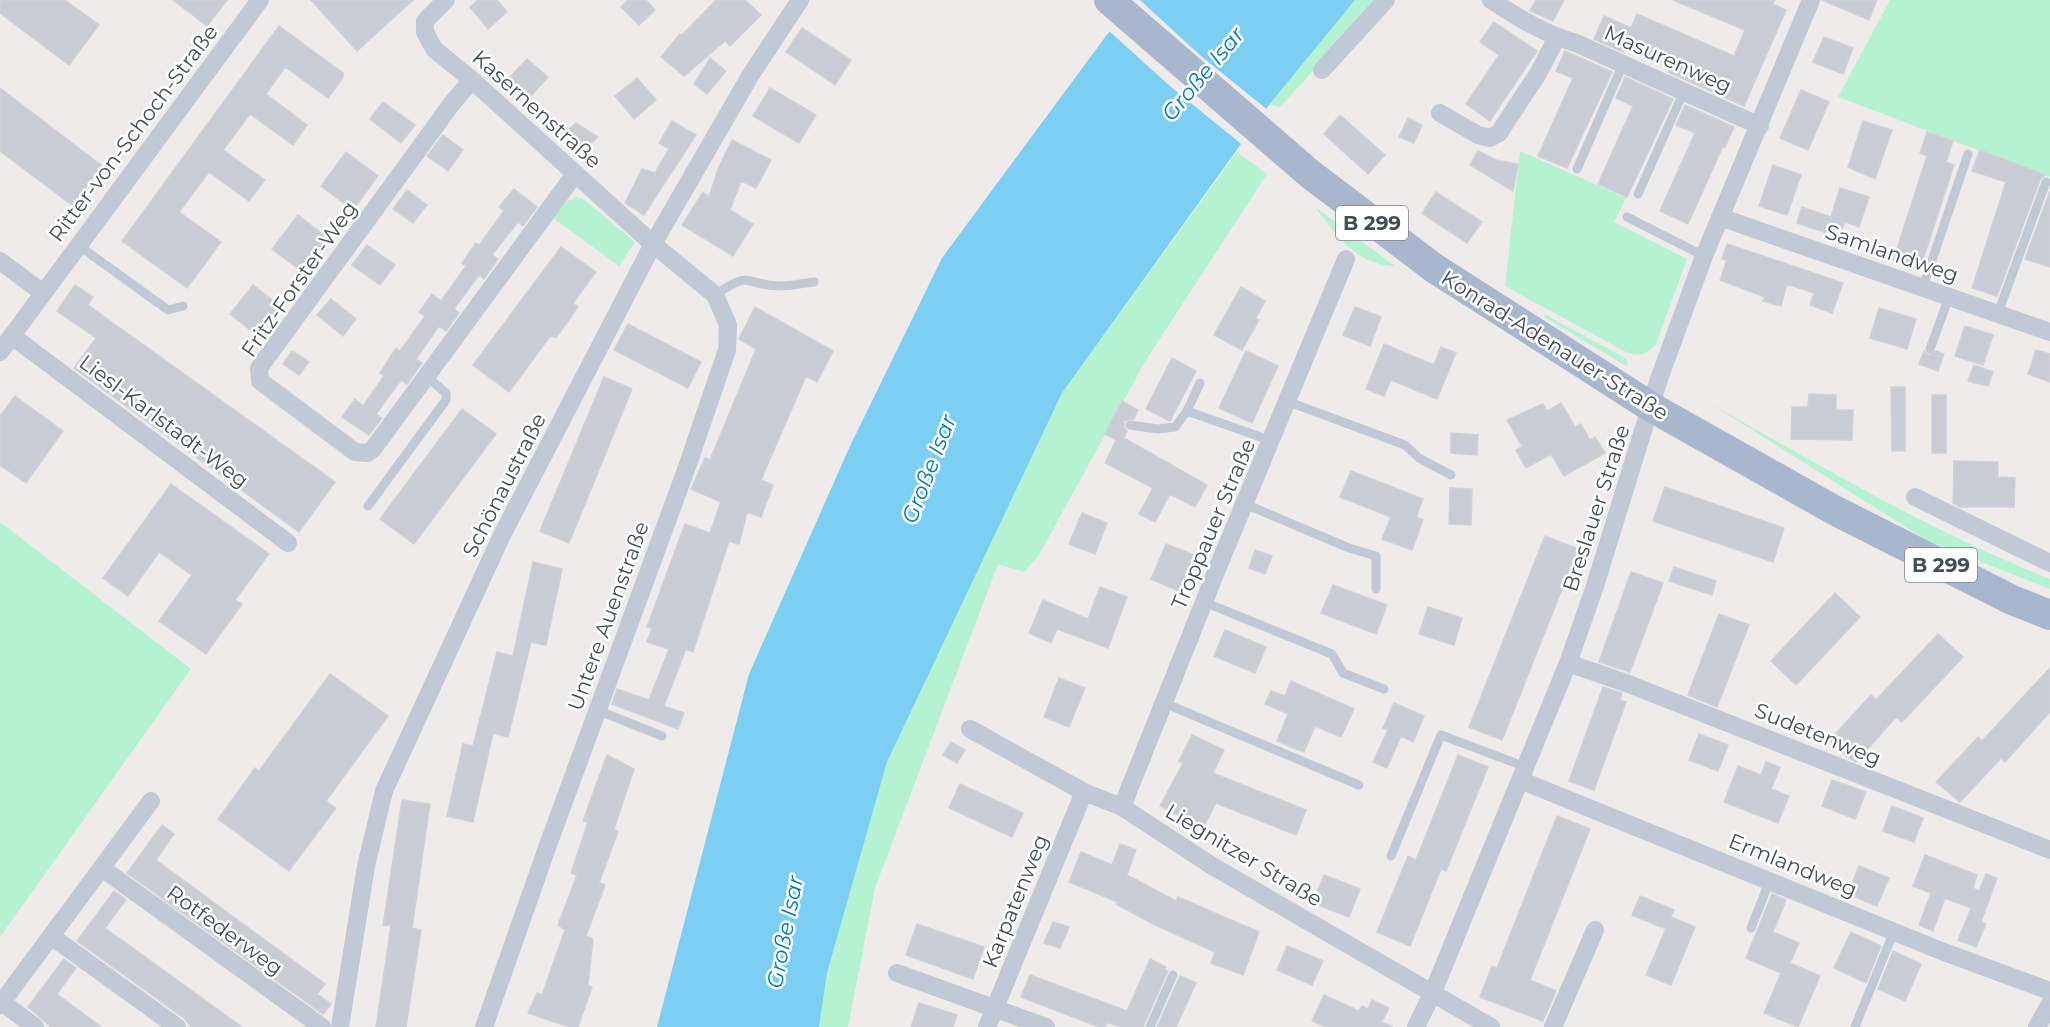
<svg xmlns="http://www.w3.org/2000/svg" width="2050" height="1027" viewBox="0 0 2050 1027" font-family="Montserrat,sans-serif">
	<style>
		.green { fill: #b4f2d2 }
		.water { fill: #7ccff3 }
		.pier { fill: #efebeb }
		.building { fill: #c9ccd4; stroke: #cfd0d8; stroke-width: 1.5 }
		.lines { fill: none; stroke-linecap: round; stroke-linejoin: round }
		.lane { stroke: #c0c9d5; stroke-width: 9 }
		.street { stroke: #c0c9d5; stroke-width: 18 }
		.primary { stroke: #a8b7ce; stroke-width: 30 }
		.labels { text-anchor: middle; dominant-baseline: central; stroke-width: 5; stroke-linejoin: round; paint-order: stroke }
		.shield { fill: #fff; stroke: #7b828c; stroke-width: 1.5 }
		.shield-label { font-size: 20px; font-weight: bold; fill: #424d5a }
		.street-label { font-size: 21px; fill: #424d5a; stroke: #fff }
		.water-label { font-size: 22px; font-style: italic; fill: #007ab0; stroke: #fff }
	</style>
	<rect width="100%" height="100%" fill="#efebeb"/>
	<path class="green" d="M1355 0H1378L1280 107 1269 105Z
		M1890 0H2050V177L1838 97Z
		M1520 151 1626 198 1614 222 1687 259 1656 344C1647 356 1637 357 1624 351L1505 286Z
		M1237 152 1267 174 1146 360 1039 555 1024 572 998 564 875 888 848 1027H819L827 973 887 762 1062 393Z
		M576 197 583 199 635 242 619 266 553 218 566 202Z
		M1315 207 1395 266C1356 265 1336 235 1315 207Z
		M1546 315 1625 358 1628 364 1626 366 1544 317Z
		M1708 402C1820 466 1930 531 2050 579V589L1928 541Z
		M0 522 191 669 0 937Z"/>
	<path class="water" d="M1136 0H1355L1269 105 1062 393 887 762 827 973 819 1027H657L749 674 850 446 942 258 1106 36Z"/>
	<path class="pier" d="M1132 0H1140L1201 56 1269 111 1245 147 1171 87 1108 30Z"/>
	<path class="building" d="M0 0H65L99 25 69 65 0 13Z
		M173 0H227L207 26Z
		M311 0H413L357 51Z
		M478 0H497L507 12 488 29 470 7Z
		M628 0H646L655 10 639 25 621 7Z
		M716 0H745L761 15 730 46 725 41 684 76 661 57 680 34 682 35Z
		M1536 0H1564L1553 21 1530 11Z
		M1673 0H1775L1773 4 1786 10 1744 106 1668 72 1671 65 1625 46 1623 52 1594 39 1604 16 1631 28 1637 14 1734 56 1745 30Z
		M1822 0H1877L1869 20Z
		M1494 22 1537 51 1490 121 1466 104 1499 55 1480 42Z
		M279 26 343 73V78L328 98 285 67 266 94 307 125 293 145 250 114 223 150 265 180 249 201 209 172 179 212 221 242 187 288 122 241Z
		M802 28 851 60 835 85 786 52Z
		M1824 37 1853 48 1843 74 1813 62Z
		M1565 51 1612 72 1567 168 1538 156 1573 78 1556 71Z
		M710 58 726 71 707 94 694 84Z
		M527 59 548 77 529 98 508 79Z
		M1625 77 1673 99 1627 197 1598 184 1633 106 1616 98Z
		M637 78 656 100 634 119 615 96Z
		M0 88 102 166 72 205 0 151Z
		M770 88 816 115 799 143 753 116Z
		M1801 90 1829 102 1808 150 1780 138Z
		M383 102 415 125 401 143 370 119Z
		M1685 105 1734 127 1725 147 1723 146 1688 224 1660 211 1695 133 1676 125Z
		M1340 115 1385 155 1368 174 1324 134Z
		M1408 118 1422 125 1414 143 1399 137Z
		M672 121 696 135 644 215 625 203 642 169 655 173 669 149 659 143Z
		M1863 121 1892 130 1875 179 1848 167Z
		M576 123 598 137 582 151 566 132Z
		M1927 132 1953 141 1946 162 1954 165 1920 269 1893 261 1927 156 1920 153Z
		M443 135 463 150 448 171 427 156Z
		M732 140 771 160 756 188 741 181 730 210 753 224 733 256 682 225 703 192 709 197 718 169Z
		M1980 150 2045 175 2040 180 1997 296 1972 288 2006 182 1972 171Z
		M1478 151 1496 160 1518 164 1513 191 1470 165Z
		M346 152 378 176 353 210 321 186Z
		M1773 165 1801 175 1787 215 1759 206Z
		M1840 188 1869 197 1859 227 1845 222 1839 237 1797 223 1802 207 1831 217Z
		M514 189 537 207 523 226 518 222 492 255 498 259 484 279 479 275 454 309 459 313 446 331 439 326 416 359 422 363 407 384 401 380 376 414 382 418 369 435 342 417 355 399 363 406 384 376 380 373 396 348 400 351 425 316 419 312 432 294 441 301 466 266 462 263 476 243 479 245 504 211 499 207Z
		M407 190 427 205 413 223 393 209Z
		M2050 191V267L2025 259Z
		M1436 192 1482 222 1467 243 1422 213Z
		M298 215 329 239 304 273 272 249Z
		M1727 244 1843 283 1832 313 1810 305 1814 293 1787 284 1781 306 1763 301 1765 297 1720 280 1727 260 1722 259Z
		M367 245 395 265 380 285 352 265Z
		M561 247 596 272 573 303 578 307 556 338 551 335 509 392 473 365Z
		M75 285 93 297 88 305 335 482 299 532 74 368 96 338 57 311Z
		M253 285 281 307 258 336 230 314Z
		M1241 287 1265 301 1256 318 1259 320 1242 350 1214 335Z
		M331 299 356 319 343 336 317 315Z
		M755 307 833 351 817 382 806 376 761 480 773 485 761 517 747 512 739 544 729 541 693 652 686 649 664 706 684 713 678 729 612 704 617 689 649 700 669 649 647 642 652 628 647 627 685 524 710 533 721 502 691 489 705 458 710 460 756 349 739 339Z
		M1355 307 1381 317 1370 346 1343 335Z
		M1879 308 1916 319 1907 349 1870 338Z
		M628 324 701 362 688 388 614 350Z
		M1965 326 1993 335 1983 365 1955 356Z
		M1384 344 1434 365 1441 347 1456 353 1437 399 1391 380 1384 396 1366 389Z
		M2036 350 2050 354V382L2028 374Z
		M292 351 309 362 299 375 283 364Z
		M1246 351 1278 366 1252 423 1219 408Z
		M1924 351 1928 355 1936 351 1944 354 1938 371 1919 364Z
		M1172 358 1196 371 1170 421 1146 409Z
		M1974 365 1993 372 1988 386 1968 381Z
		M604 377 632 389 569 543 540 531Z
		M1891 387H1905V451H1892Z
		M1809 394 1836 395V410H1853L1852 440 1791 439 1792 407H1808Z
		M1932 395H1946V453H1932Z
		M15 396 63 431 26 483 0 465V416Z
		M1122 401 1138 410 1134 419 1124 421V427L1127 431 1124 438 1207 485 1195 507 1170 494 1155 522 1139 514 1153 488 1105 463 1116 440 1105 434Z
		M1561 403 1575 427 1581 424 1590 440 1595 437 1605 453 1564 476 1551 454 1526 468 1516 450 1522 446 1507 420 1543 404 1547 411Z
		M462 409 496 434 414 544 380 519Z
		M1451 433 1478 435 1477 455 1451 453Z
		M1954 461 1998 462V477L2015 478 2014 507H1960L1953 503Z
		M1351 471 1423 499 1416 517 1423 520 1412 550 1382 539 1391 517 1340 497Z
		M171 484 269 554 235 600 242 604 206 654 159 621 192 575 159 552 128 596 103 578Z
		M1665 487 1784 528 1773 562 1653 521Z
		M1450 488 1472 489 1471 525 1449 524Z
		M1082 513 1107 523 1095 554 1069 544Z
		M1545 536 1578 549 1502 740 1469 727Z
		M1166 544 1194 555 1179 591 1151 579Z
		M1255 550 1272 556 1265 574 1249 568Z
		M533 562 562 569 546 645 531 642 508 737 493 733 473 822 447 816 463 744 473 746 497 652 513 656Z
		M1674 567 1716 581 1712 595 1669 581Z
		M1631 572 1663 583 1630 672 1599 662Z
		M1333 585 1387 605 1376 634 1321 613Z
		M1100 587 1127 597 1108 648 1057 629 1051 643 1029 633 1043 600 1088 619Z
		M1835 593 1860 617 1796 685 1771 661Z
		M1428 607 1462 618 1454 645 1419 634Z
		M1719 614 1749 625 1717 707 1688 695Z
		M1225 630 1266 647 1255 673 1214 656Z
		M1938 634 1963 657 1902 722 1896 717 1856 762 1850 759 1829 741 1871 695 1876 700Z
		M2050 668V712L2005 762 2001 758 1960 802 1936 782 1978 737 1982 741Z
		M330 674 388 716 326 801 336 808 289 871 218 819 255 768 259 771Z
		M1059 678 1085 688 1069 727 1044 717Z
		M1291 681 1354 709 1341 737 1315 726 1304 752 1277 741 1288 714 1265 704 1271 691 1285 696Z
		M1603 687 1622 693 1620 700 1626 702 1594 790 1569 781Z
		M1394 703 1424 716 1413 742 1401 736 1387 768 1373 762 1388 730 1383 728Z
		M1699 734 1728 745 1718 771 1689 760Z
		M1192 735 1224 750 1213 773 1306 810 1296 835 1216 803 1203 828 1160 806 1183 763 1179 761Z
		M951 742 965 750 957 763 943 755Z
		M607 755 634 769 614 829 618 832 599 883 605 885 586 936 593 939 588 985 592 987 578 1027H569L528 1013 537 993 542 995 565 930 558 925 577 875 571 873 588 822 583 821Z
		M1458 755 1488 767 1446 871 1441 869 1410 946 1377 932 1408 856 1416 860Z
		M1766 762 1780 767 1771 789 1789 796 1778 823 1724 802 1738 766 1761 775Z
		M1832 780 1866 792 1855 819 1822 806Z
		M960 784 1023 813 1012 837 949 808Z
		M402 800 430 804 412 928 421 930 406 1027H376L391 925 383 926Z
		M1892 806 1923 818 1914 842 1883 831Z
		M1557 816 1590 829 1530 980 1556 991 1543 1021 1480 997 1492 966 1497 968Z
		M162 825 174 834 156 860 325 984 317 994 331 1004 323 1014 127 873Z
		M1120 844 1136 850 1127 875 1176 901 1178 897 1259 932 1243 975 1211 963 1215 952 1153 924 1116 904 1118 902 1069 882 1081 852 1112 865Z
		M1925 855 1977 875 1973 888 1979 891 1986 874 1997 878 1981 922 1986 924 1976 947 1958 940 1971 908 1945 898 1933 931 1919 925 1931 893 1913 886Z
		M1859 866 1889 878 1877 906 1848 894Z
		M1324 875 1360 889 1349 917 1313 903Z
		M114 891 126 900 105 928 242 1027H191L184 1018 77 941Z
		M1772 894 1786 900 1773 932 1799 943 1790 963 1820 976 1798 1027 1764 1013 1781 973 1746 958Z
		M1640 896 1674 910 1671 917 1695 927 1671 985 1646 975 1666 929 1632 915Z
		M1053 922 1069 927 1060 948 1044 943Z
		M917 924 984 947 973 979 906 955Z
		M1851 932 1881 946 1866 983 1834 968Z
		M1287 946 1323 961 1312 985 1277 970Z
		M1893 951 1921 964 1905 1001 1878 989Z
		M64 959 76 968 57 994 101 1027H51L28 1007Z
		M1150 959 1166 967 1165 969 1168 971 1143 1027H1120L1107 1022 1105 1027H1099L1021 997 1030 975 1127 1011Z
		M1180 976 1196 983 1176 1027H1157Z
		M1324 995 1359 1011 1362 1006 1368 1009 1372 1000 1389 1008 1382 1022 1393 1027H1326L1312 1021Z
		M919 1003 957 1015 953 1027H911Z"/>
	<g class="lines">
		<path class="lane" d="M1577 169 1623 64
			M1638 194 1684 91
			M1627 217 1704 256
			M78 245 168 310 183 306
			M1923 287 1968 154
			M715 295C753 268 744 286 781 286 791 286 803 283 814 282
			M1998 313 2046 182
			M1930 349 1949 297
			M1289 402 1405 445 1419 458 1451 475
			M1187 411 1200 383
			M1130 425 1158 429 1175 427 1187 411 1272 441
			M1245 504 1349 548 1376 556V589
			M368 506 446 400V393L426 376
			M1204 602 1332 654 1343 673 1384 689
			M1164 703 1359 785
			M597 710 662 736
			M1391 856 1441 735 1526 767
			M1751 928 1770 880
			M1150 1027 1173 975
			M1855 1027 1894 931"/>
		<path class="street" d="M446 0 425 21V32L434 49 472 80 653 244 715 295 728 325 727 350 687 467 548 845 484 1027
			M1491 0C1518 18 1545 34 1576 43L1760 126
			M1322 70 1386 0
			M472 80 453 102 259 368 260 381 355 452 367 453 373 449 575 174
			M1440 113 1478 135 1490 138 1499 133 1539 72 1557 37
			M1720 217 2050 332
			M0 261 42 292
			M12 336 288 543
			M0 352 260 0
			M1915 497 2050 563
			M1568 663 1626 683 2050 850
			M970 729 1084 792 1122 807 1214 867 1491 1027
			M1520 780 1944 952 2050 991
			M1122 807 1220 562 1346 259
			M103 869 322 1027
			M51 936 177 1027
			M897 973 1046 1027
			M2 1002 35 1027
			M0 1005 151 801
			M340 1027 366 866 384 791 502 535 653 244 750 76 800 0
			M987 1027 1084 792
			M1416 1027 1433 992 1568 663 1594 589 1659 379 1704 256 1811 0
			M1553 1027 1595 930
			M2037 1027 2050 1004"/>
		<path class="primary" d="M1109 0 1310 174 1434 268 1651 407 1834 510 2012 600 2050 615"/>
	</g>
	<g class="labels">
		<g class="shield">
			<rect x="1336" y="206" width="72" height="34" rx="4.5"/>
			<rect x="1905" y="548" width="72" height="34" rx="4.5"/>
		</g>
		<g class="shield-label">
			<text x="1372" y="223">B 299</text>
			<text x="1941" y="565">B 299</text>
		</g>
		<g class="street-label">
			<text transform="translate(1668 59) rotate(24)">Masurenweg</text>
			<text transform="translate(537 109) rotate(42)">Kasernenstraße</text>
			<text transform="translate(133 133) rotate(-53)">Ritter-von-Schoch-Straße</text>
			<text transform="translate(1892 253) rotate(19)">Samlandweg</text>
			<text transform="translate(299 279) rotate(-55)">Fritz-Forster-Weg</text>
			<text transform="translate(1555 345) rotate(32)">Konrad-Adenauer-Straße</text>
			<text transform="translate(164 421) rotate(37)">Liesl-Karlstadt-Weg</text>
			<text transform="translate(504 485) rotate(-63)">Schönaustraße</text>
			<text transform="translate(1596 508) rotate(-72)">Breslauer Straße</text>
			<text transform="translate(1213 524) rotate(-67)">Troppauer Straße</text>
			<text transform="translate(608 616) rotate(-70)">Untere Auenstraße</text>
			<text transform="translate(1818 734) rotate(22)">Sudetenweg</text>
			<text transform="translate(1244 855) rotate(31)">Liegnitzer Straße</text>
			<text transform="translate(1793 865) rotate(22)">Ermlandweg</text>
			<text transform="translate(1015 901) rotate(-68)">Karpatenweg</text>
			<text transform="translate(225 930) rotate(36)">Rotfederweg</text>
		</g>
		<g class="water-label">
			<text transform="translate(1203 74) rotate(-50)">Große Isar</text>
			<text transform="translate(929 469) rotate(-69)">Große Isar</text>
			<text transform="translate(785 932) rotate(-79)">Große Isar</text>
		</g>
	</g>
</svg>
